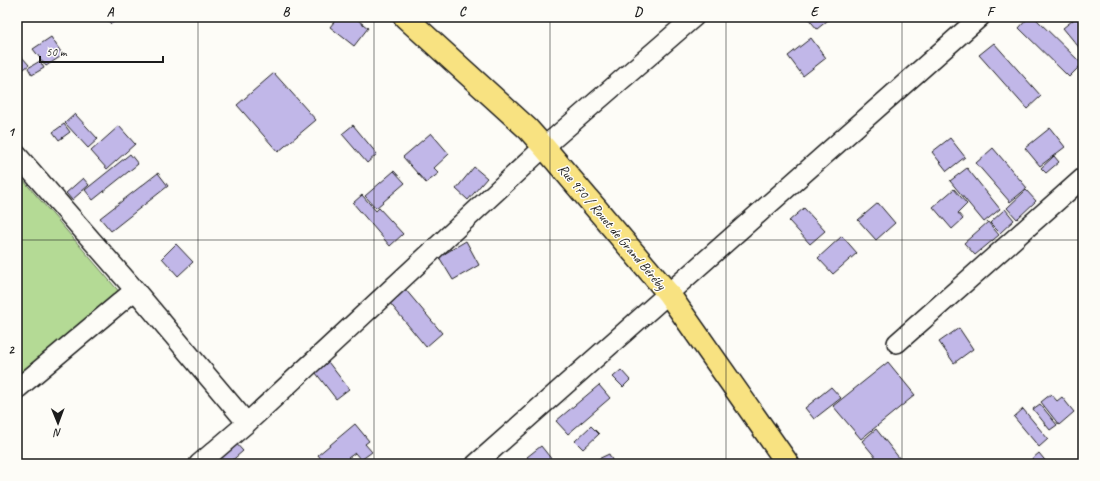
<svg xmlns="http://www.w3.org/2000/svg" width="1100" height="481" viewBox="0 0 1100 481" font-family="Caveat,sans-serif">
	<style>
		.green { fill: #b4da95; stroke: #687b58 }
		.building { fill: #c1b7e8; stroke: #1c1c1c }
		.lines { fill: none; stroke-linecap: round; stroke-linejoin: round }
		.minor-casing { stroke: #1c1c1c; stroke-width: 22 }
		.major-casing { stroke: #1c1c1c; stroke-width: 25 }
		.minor { stroke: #fdfcf7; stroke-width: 19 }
		.major { stroke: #f8e281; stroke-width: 22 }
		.grid { fill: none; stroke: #1c1c1c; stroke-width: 1; stroke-opacity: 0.55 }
		.labels { text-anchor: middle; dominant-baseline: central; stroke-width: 3; stroke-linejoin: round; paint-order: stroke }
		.street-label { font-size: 14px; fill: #1c1c1c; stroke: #fdfcf7 }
		.neatline { fill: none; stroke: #1c1c1c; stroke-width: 1.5 }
		.grid-label { font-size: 13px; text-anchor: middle; font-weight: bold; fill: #1c1c1c }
	</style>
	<rect width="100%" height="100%" fill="#fdfcf7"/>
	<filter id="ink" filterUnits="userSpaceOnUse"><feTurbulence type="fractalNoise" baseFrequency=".025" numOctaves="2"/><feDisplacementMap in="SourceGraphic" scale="8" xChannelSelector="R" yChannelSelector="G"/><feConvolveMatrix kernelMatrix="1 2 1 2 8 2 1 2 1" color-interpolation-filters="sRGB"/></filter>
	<g filter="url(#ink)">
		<path class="green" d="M17 173 122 295 17 384Z"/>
		<path class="building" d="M105 17H120L111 24Z
			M338 17H354L368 28 354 46 330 27Z
			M807 17H832L817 29Z
			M1029 17H1034L1082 64 1069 77 1019 28Z
			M1077 17H1083V50L1082 51 1063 28Z
			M51 37 63 55 46 66 33 49Z
			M811 38 826 58 803 76 788 56Z
			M994 43 1041 96 1027 109 979 55Z
			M22 57 29 65 20 72 17 68V61Z
			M40 61 44 68 32 75 28 68Z
			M274 73 316 120 278 152 237 105Z
			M75 114 98 139 88 148 65 123Z
			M64 124 70 132 59 140 53 132Z
			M353 125 377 154 367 163 342 134Z
			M119 126 135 144 107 169 91 151Z
			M1050 128 1065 147 1040 166 1025 148Z
			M431 133 449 154 434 168 439 173 426 183 403 157Z
			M950 138 965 157 947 171 932 152Z
			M993 148 1027 188 1010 202 976 163Z
			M130 154 138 164 93 200 85 190Z
			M1054 156 1059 162 1046 173 1041 168Z
			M474 167 487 178 468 200 456 189Z
			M967 168 1000 209 984 222 950 181Z
			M394 171 405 183 376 208 365 196Z
			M158 173 168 186 111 231 100 218Z
			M83 178 89 185 72 200 66 193Z
			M954 189 967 204 958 213 963 219 952 229 933 207Z
			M1026 190 1036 201 1017 219 1007 208Z
			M362 195 376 211 379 208 403 234 390 246 353 203Z
			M878 203 895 223 876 240 858 220Z
			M804 208 825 231 810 244 789 221Z
			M1005 209 1014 220 1000 233 990 223Z
			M988 222 999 235 975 255 964 243Z
			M842 236 857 253 833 274 818 258Z
			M466 241 479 265 453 280 439 257Z
			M176 244 193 262 178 276 162 258Z
			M405 289 442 333 426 347 389 302Z
			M959 328 973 349 954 363 939 342Z
			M325 358 349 389 336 399 312 368Z
			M888 362 915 395 861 439 833 406Z
			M621 370 630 380 623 387 613 377Z
			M599 385 610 398 568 434 556 421Z
			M831 387 841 398 814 419 805 408Z
			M1051 394 1057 401 1062 397 1074 412 1059 425 1041 402Z
			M1040 404 1057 425 1050 430 1033 409Z
			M1023 409 1048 439 1039 447 1014 417Z
			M355 424 369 441 365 444 372 452 361 460 355 453 348 458 353 464H325L318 455Z
			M591 426 599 434 583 449 575 441Z
			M876 429 904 464H881L862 441Z
			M232 439 243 451 228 464H204Z
			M541 446 553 461 548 464H532L527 457Z
			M1039 453 1048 464H1026Z
			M609 454 614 464H595L594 461Z"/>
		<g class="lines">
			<g class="minor-casing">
				<path id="minor" d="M17 155 135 290 247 423
					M897 343 1083 178
					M17 389 135 290
					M199 464 247 423 544 147 694 17
					M476 464 980 17"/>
			</g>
			<g class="major-casing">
				<path id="major" d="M405 17 528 129 544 147 668 293 788 464"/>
			</g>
			<use href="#minor" class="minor"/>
			<use href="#major" class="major"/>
		</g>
	</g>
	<path class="grid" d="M198 17V464M374 17V464M550 17V464M726 17V464M902 17V464M17 240H1083"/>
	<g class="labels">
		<g class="street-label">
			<text transform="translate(612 227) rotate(50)">Rue 970 / Rouet de Grand Béréby</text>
		</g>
	</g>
	<rect width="1100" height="481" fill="none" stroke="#fdfcf7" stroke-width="44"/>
	<g transform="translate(58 423) rotate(179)" stroke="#fdfcf7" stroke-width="3" paint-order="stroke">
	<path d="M0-3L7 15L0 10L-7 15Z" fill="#1c1c1c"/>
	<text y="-6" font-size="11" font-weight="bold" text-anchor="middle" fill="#1c1c1c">N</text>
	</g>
	<path d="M40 56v6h123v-6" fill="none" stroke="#1c1c1c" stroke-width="2"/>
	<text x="46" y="56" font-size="12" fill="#1c1c1c" stroke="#fdfcf7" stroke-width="3" paint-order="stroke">50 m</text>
	<rect x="22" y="22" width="1056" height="437" class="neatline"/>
	<g class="grid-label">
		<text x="110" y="16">A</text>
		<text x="286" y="16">B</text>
		<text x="462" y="16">C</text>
		<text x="638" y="16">D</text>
		<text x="814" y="16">E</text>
		<text x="990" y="16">F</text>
		<text x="11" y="136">1</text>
		<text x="11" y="354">2</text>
	</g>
</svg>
